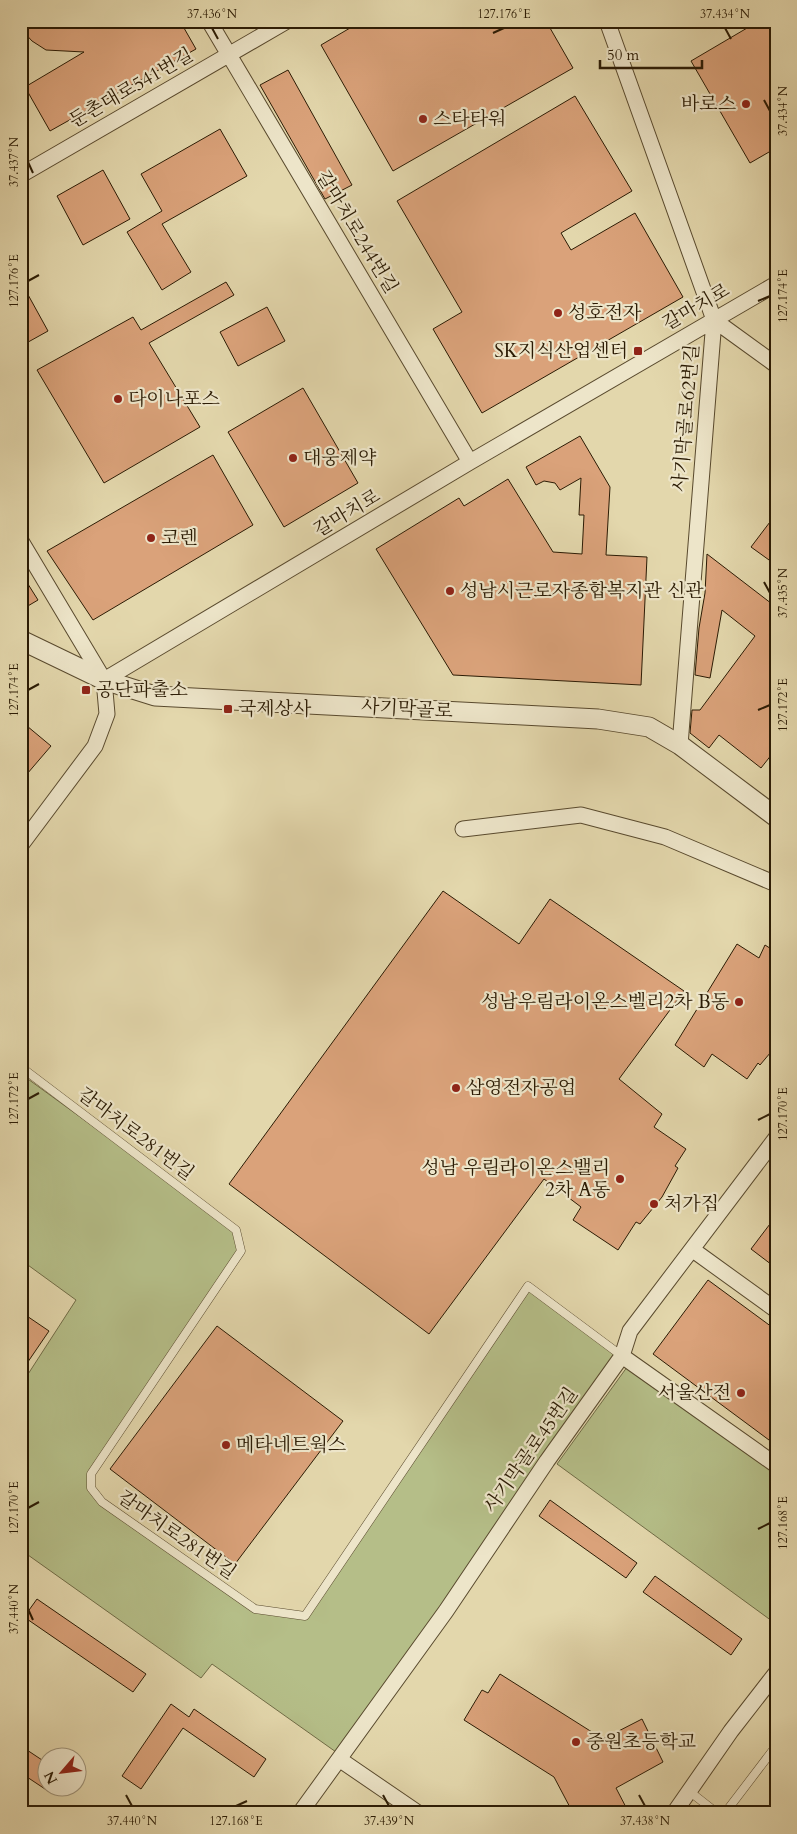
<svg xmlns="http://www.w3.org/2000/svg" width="797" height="1834" viewBox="0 0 797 1834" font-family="Cardo,'Noto Serif KR',serif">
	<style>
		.green { fill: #b5be88; stroke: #706c46 }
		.building { fill: #daa27a; stroke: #2b1b04 }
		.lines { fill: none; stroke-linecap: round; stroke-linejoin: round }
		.service-casing { stroke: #594a2e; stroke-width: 9 }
		.minor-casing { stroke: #594a2e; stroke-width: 17 }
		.tertiary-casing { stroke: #594a2e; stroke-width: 21 }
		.service { stroke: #ede5c9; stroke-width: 8 }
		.minor { stroke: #ede5c9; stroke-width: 15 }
		.tertiary { stroke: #ede5c9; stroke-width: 19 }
		.ticks { fill: none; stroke: #2b1b04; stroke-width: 2 }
		.poi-dot { fill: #8f2418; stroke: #ede5c9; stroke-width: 2 }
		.labels { text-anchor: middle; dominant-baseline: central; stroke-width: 4.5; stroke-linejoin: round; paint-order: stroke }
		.street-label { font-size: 19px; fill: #2b1b04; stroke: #ede5c9 }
		.poi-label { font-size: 19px; fill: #2b1b04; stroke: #ede5c9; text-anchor: start }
		.neatline { fill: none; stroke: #2b1b04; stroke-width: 2 }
		.ticks-label { font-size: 12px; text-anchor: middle; fill: #2b1b04 }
	</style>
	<rect width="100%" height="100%" fill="#e3d7ac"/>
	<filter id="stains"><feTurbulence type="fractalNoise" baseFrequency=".004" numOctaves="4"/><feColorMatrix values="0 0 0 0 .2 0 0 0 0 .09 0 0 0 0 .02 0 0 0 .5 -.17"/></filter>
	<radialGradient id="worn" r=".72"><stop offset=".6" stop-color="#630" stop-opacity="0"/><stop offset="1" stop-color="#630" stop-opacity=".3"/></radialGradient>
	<path class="green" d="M21 1074 236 1230 241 1251 91 1474V1488L102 1503 255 1609 305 1616 528 1286 622 1356 336 1752 212 1664 201 1678 21 1550V1385L76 1300 21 1260Z
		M630 1363 776 1466V1624L557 1464Z"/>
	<path class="building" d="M21 21H180L196 49 50 131 25 87 84 52 46 50 32 41 21 29Z
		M362 21H546L573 68 393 171 321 45Z
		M759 21H776V148L750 163 691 61Z
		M288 70 352 185 325 199 260 85Z
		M575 96 632 191 561 233 571 250 635 213 683 297 482 413 433 329 462 312 397 201Z
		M220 129 247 176 162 224 191 272 162 290 127 232 162 211 141 174Z
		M103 170 130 219 83 245 57 196Z
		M21 282 48 331 21 346Z
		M226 282 234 295 149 343 200 427 104 483 37 370 133 317 141 330Z
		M267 307 285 341 238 366 220 332Z
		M303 388 358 483 284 527 228 432Z
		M580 436 610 487 606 555 647 557 641 685 453 675 376 549 459 498 464 506 508 479 553 552 582 554 584 515H579L581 478 560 490 555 483 544 481 536 485 526 467Z
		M213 455 253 525 93 620 47 551Z
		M776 514V565L751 547Z
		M707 554 776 607V749L761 768 719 735 709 748 690 733 692 710H700L755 636 722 610 710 678 695 675 699 628 705 593Z
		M21 573 38 600 21 610Z
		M21 721 51 746 21 781Z
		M443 891 519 944 550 899 684 991 619 1079 662 1114 654 1127 686 1149 675 1166 678 1168 662 1197 640 1224 636 1222 618 1250 573 1220 581 1207 544 1179 429 1334 229 1184Z
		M737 944 759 958 765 945 776 952V1046L760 1065 758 1063 747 1079 712 1054 704 1067 675 1045Z
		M776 1216V1268L751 1249Z
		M708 1280 776 1330V1431L769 1440 653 1354Z
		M21 1312 49 1331 21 1372Z
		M217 1326 343 1421 235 1564 110 1469Z
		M550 1500 637 1563 626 1578 539 1516Z
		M655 1576 742 1639 731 1655 643 1592Z
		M37 1599 146 1674 133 1692 24 1617Z
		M500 1674 603 1739 642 1719 663 1762 616 1788 629 1813H573L554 1777 464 1720 482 1690 488 1693Z
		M171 1704 189 1717 194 1709 266 1759 254 1777 183 1728 141 1789 122 1776Z
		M21 1746 48 1764V1791L21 1773Z"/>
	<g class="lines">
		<g class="service-casing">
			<path id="service" d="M21 1067 236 1230 241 1251 91 1474V1488L102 1502 255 1609 305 1616 528 1286 622 1356
				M689 1791 717 1813
				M725 1813 776 1746"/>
		</g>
		<g class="minor-casing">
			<path id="minor" d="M209 21 470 462
				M607 21 714 320 680 745
				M21 175 287 21
				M714 320 776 365
				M21 541 104 680 107 714 95 746 21 845
				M104 680 470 462 776 284
				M463 829 581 815 665 837 776 884
				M693 1250 776 1310
				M622 1356 776 1465
				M339 1759 418 1813
				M300 1813 446 1611 547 1461 622 1356 630 1331 776 1138
				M674 1813 731 1731 776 1673"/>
		</g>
		<g class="tertiary-casing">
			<path id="tertiary" d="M21 640 104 680 155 696 598 719 649 727 680 745 776 817"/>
		</g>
		<use href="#service" class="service"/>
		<use href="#minor" class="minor"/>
		<use href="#tertiary" class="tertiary"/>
	</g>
	<path class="ticks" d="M212 28 218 39M725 28 731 39M493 33 504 28M764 100 770 111M28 162 33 173M28 281 39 275M758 301 770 296M764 582 770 593M28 690 39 684M758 710 770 705M28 1099 39 1093M758 1120 770 1114M28 1508 39 1502M758 1529 770 1523M28 1609 33 1620M126 1795 132 1806M383 1795 389 1806M639 1795 645 1806M236 1806 247 1801"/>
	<g class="poi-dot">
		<circle cx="746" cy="104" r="5"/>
		<circle cx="423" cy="119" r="5"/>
		<circle cx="558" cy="313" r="5"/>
		<rect x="633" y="346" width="10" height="10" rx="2.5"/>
		<circle cx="118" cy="399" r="5"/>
		<circle cx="293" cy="458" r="5"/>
		<circle cx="151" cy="538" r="5"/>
		<circle cx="450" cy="591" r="5"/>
		<rect x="81" y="685" width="10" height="10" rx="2.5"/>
		<rect x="223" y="704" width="10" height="10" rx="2.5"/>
		<circle cx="739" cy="1002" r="5"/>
		<circle cx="456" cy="1088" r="5"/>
		<circle cx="620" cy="1179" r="5"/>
		<circle cx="654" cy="1204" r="5"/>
		<circle cx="741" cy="1393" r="5"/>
		<circle cx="226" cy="1445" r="5"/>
		<circle cx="576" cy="1742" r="5"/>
	</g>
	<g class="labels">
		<g class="street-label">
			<text transform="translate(131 88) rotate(-30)">둔촌대로541번길</text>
			<text transform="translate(357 232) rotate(59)">갈마치로244번길</text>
			<text transform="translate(696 307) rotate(-30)">갈마치로</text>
			<text transform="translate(686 418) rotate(-85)">사기막골로62번길</text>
			<text transform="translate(347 513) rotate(-31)">갈마치로</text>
			<text transform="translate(407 709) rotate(3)">사기막골로</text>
			<text transform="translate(136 1134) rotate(37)">갈마치로281번길</text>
			<text transform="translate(531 1450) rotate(-55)">사기막골로45번길</text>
			<text transform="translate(177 1535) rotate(35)">갈마치로281번길</text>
		</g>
		<g class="poi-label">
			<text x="736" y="104" text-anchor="end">바로스</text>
			<text x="433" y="119">스타타워</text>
			<text x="568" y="313">성호전자</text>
			<text x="628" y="351" text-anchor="end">SK지식산업센터</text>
			<text x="128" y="399">다이나포스</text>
			<text x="303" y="458">대웅제약</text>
			<text x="161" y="538">코렌</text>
			<text x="460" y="591">성남시근로자종합복지관 신관</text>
			<text x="96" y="690">공단파출소</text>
			<text x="238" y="709">국제상사</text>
			<text x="729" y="1002" text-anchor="end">성남우림라이온스벨리2차 B동</text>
			<text x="466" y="1088">삼영전자공업</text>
			<text x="610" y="1168" text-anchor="end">성남 우림라이온스밸리<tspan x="610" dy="22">2차 A동</tspan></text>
			<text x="664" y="1204">처가집</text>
			<text x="731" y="1393" text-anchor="end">서울산전</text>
			<text x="236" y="1445">메타네트웍스</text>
			<text x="586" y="1742">중원초등학교</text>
		</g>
	</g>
	<rect width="797" height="1834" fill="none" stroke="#e3d7ac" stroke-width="55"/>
	<g transform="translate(62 1772) rotate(242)"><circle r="24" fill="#ede5c9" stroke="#9f947a"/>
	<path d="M0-4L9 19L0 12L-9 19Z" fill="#8f2418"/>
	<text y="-8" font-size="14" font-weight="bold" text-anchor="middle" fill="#2b1b04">N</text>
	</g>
	<path d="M600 60v8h102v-8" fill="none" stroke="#2b1b04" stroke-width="2.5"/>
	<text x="607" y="60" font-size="15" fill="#2b1b04" stroke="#ede5c9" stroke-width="4" paint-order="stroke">50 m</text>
	<rect x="28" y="28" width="742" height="1778" class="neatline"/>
	<g class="ticks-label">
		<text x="212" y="18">37.436°N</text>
		<text x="504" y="18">127.176°E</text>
		<text x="725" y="18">37.434°N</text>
		<text transform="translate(783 111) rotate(-90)" y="4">37.434°N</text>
		<text transform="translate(14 162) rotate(-90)" y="4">37.437°N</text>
		<text transform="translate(14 281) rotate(-90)" y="4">127.176°E</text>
		<text transform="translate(783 296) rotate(-90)" y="4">127.174°E</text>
		<text transform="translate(783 593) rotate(-90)" y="4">37.435°N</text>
		<text transform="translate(14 690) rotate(-90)" y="4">127.174°E</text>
		<text transform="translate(783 705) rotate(-90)" y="4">127.172°E</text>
		<text transform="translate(14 1099) rotate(-90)" y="4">127.172°E</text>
		<text transform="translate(783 1114) rotate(-90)" y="4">127.170°E</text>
		<text transform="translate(14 1508) rotate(-90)" y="4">127.170°E</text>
		<text transform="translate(783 1523) rotate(-90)" y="4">127.168°E</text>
		<text transform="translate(14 1609) rotate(-90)" y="4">37.440°N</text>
		<text x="132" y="1825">37.440°N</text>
		<text x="236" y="1825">127.168°E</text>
		<text x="389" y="1825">37.439°N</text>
		<text x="645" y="1825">37.438°N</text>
	</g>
	<rect width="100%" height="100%" filter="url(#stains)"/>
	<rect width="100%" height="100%" fill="url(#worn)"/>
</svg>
